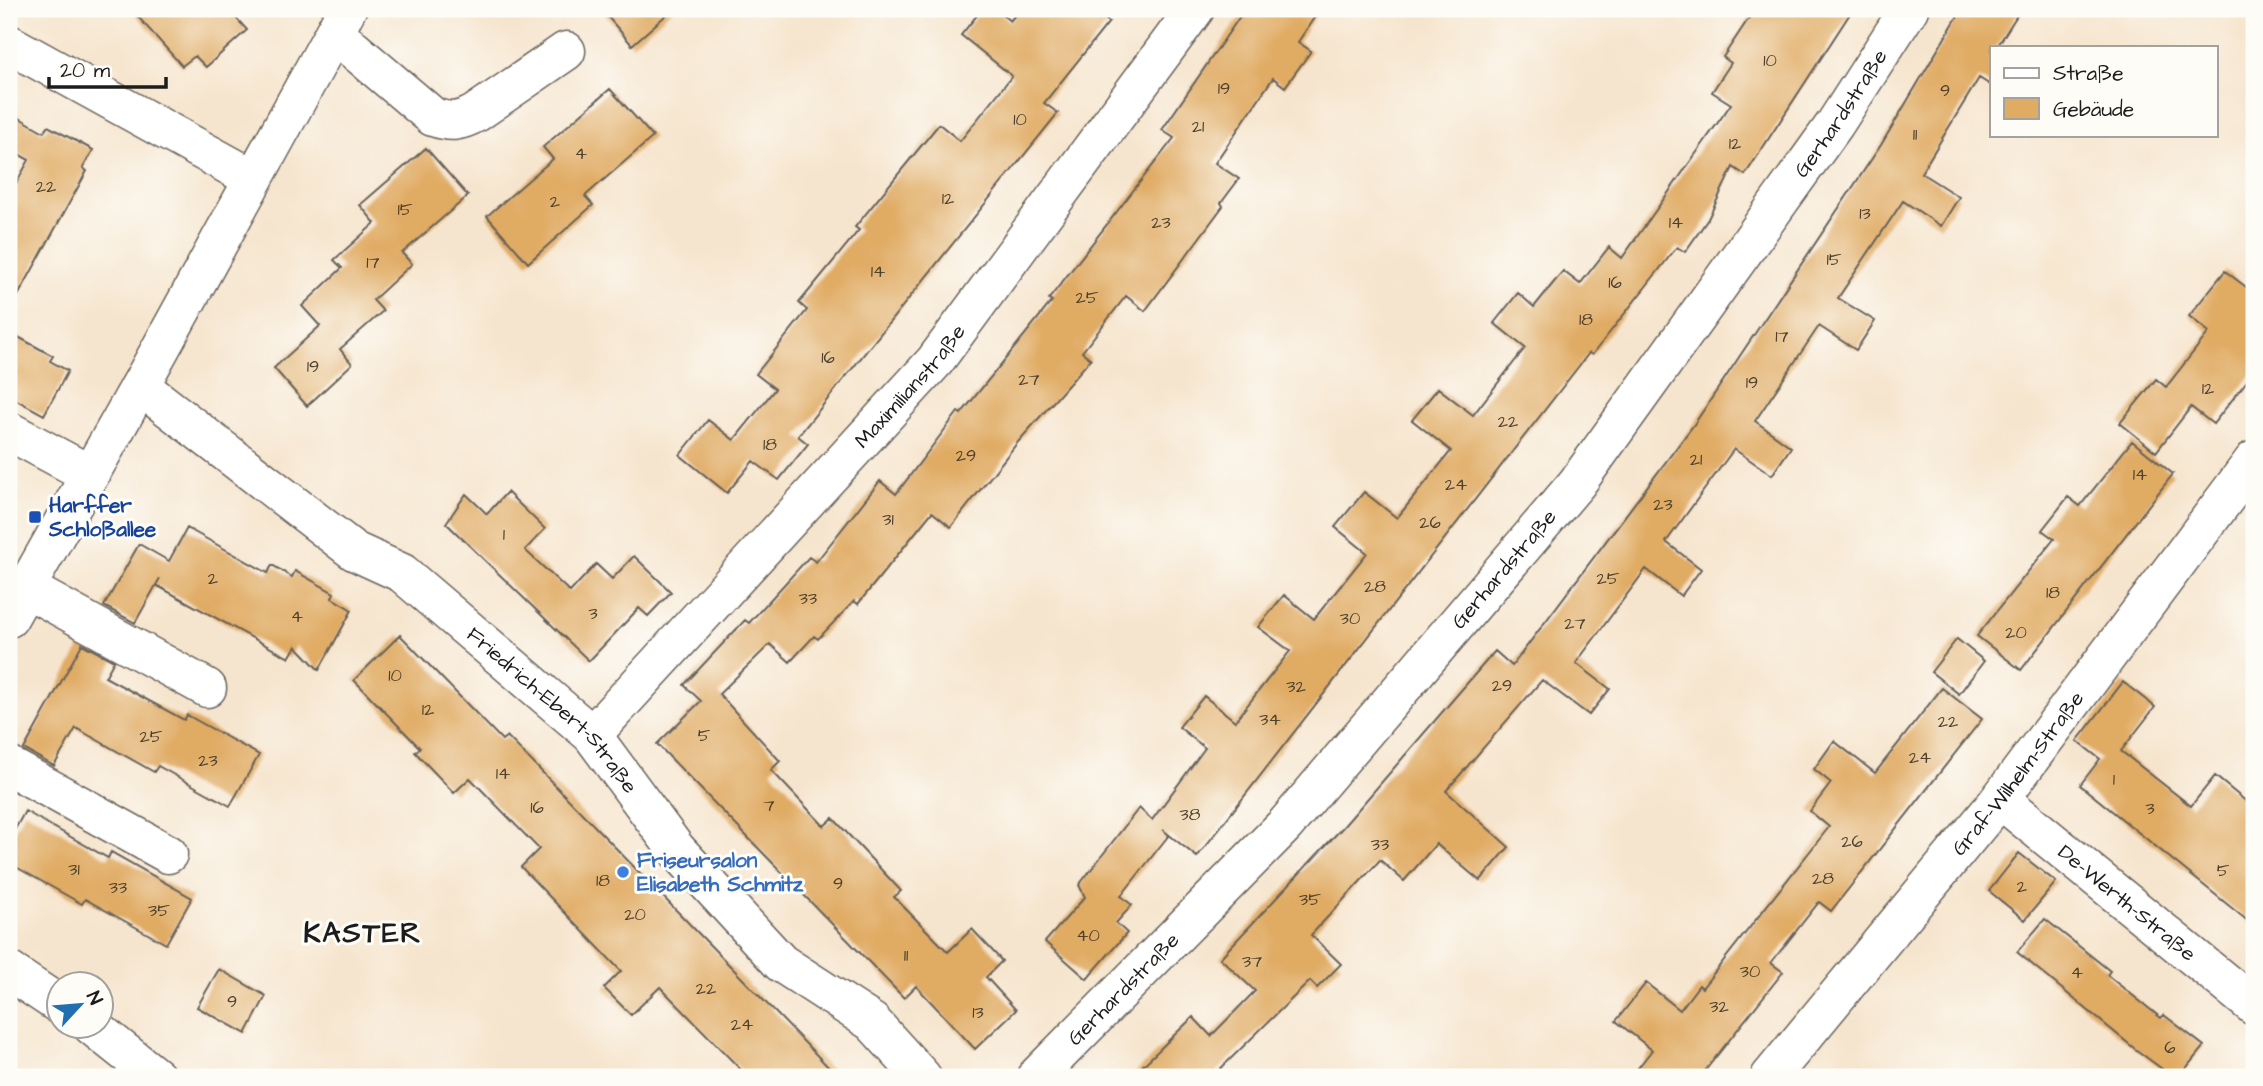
<svg xmlns="http://www.w3.org/2000/svg" width="2263" height="1086" viewBox="0 0 2263 1086" font-family="'Architects Daughter',sans-serif">
	<style>
		.building { fill: #e0ab63 }
		.lines { fill: none; stroke-linecap: round; stroke-linejoin: round }
		.minor-casing { stroke: #68625a; stroke-width: 41 }
		.minor { stroke: #fff; stroke-width: 38 }
		.transit-dot { fill: #1a4fb4; stroke: #fdfcf7; stroke-width: 2.5 }
		.shop-dot { fill: #3f7fe0; stroke: #fdfcf7; stroke-width: 2.5 }
		.labels { text-anchor: middle; dominant-baseline: central; stroke-width: 6; stroke-linejoin: round; paint-order: stroke }
		.number-label { font-size: 18px; fill: #4d402e }
		.street-label { font-size: 21px; fill: #1c1c1c; stroke: #fdfcf7 }
		.transit-label { font-size: 21px; font-weight: bold; fill: #164399; stroke: #fdfcf7; text-anchor: start }
		.shop-label { font-size: 21px; font-weight: bold; fill: #366cbe; stroke: #fdfcf7; text-anchor: start }
		.district-label { font-size: 28px; font-weight: bold; letter-spacing: 2px; fill: #1c1c1c; stroke: #fdfcf7 }
	</style>
	<rect width="100%" height="100%" fill="#fdfcf7"/>
	<filter id="ink" filterUnits="userSpaceOnUse"><feTurbulence type="fractalNoise" baseFrequency=".0143" numOctaves="2"/><feDisplacementMap in="SourceGraphic" scale="14" xChannelSelector="R" yChannelSelector="G"/><feConvolveMatrix kernelMatrix="1 2 1 2 8 2 1 2 1" color-interpolation-filters="sRGB"/></filter>
	<filter id="wash" filterUnits="userSpaceOnUse"><feTurbulence type="fractalNoise" baseFrequency=".00686" numOctaves="4" result="noise"/><feDisplacementMap in="SourceGraphic" scale="28" xChannelSelector="R" yChannelSelector="G"/><feGaussianBlur stdDeviation="1.57" result="paint"/><feColorMatrix in="noise" values="0 0 0 0 0 0 0 0 0 0 0 0 0 0 0 0 0 1.4 0 .05"/><feComposite in="paint" operator="in"/></filter>
	<g filter="url(#wash)">
		<rect width="100%" height="100%" fill="#f6e5ce"/>
		<g id="blocks">
			<path class="building" d="M131 9H228L247 30 206 67 195 56 182 66Z
				M601 9H673L632 45Z
				M982 9H995L1010 21 1020 9H1092L1109 22 1044 103 1058 113 798 436 808 444 779 480 753 461 727 493 680 455 708 420 734 440 775 389 756 374 807 310 799 303 859 230 855 227 939 124 960 141 1012 76 961 35Z
				M1245 9H1320L1298 42 1311 51 1285 87 1273 78 1215 163 1239 179 1221 203 1223 206 1145 311 1126 296 1082 352 1091 359 1018 442 951 527 932 512 858 604 854 601 818 639 814 636 790 662 770 644 719 694 780 761 771 770 824 826 833 818 901 891 894 897 948 952 972 929 1002 961 986 977 1016 1010 975 1049 916 986 904 998 657 744 701 701 684 685 745 620 749 623 809 557 816 562 880 481 896 494 958 412 961 414 1052 301 1049 299 1174 138 1162 130Z
				M1755 9H1853L1745 175 1733 167 1708 219 1685 252 1677 247 1592 355 1589 353 1197 857 1163 830 1169 835 1121 896 1132 905 1116 923 1127 933 1087 979 1045 942 1085 897 1079 885 1139 808 1152 820 1205 748 1179 727 1204 696 1235 721 1290 651 1258 627 1284 595 1314 619 1367 553 1335 527 1364 492 1397 518 1451 451 1412 420 1438 388 1473 415 1525 348 1494 323 1518 293 1534 307 1563 271 1580 284 1609 247 1622 258 1731 104 1712 92 1731 63 1723 57Z
				M1962 9H2021L1997 47H1992V86L1979 78 1921 173 1959 197 1941 226 1903 201 1838 298 1875 321 1856 350 1819 326 1755 421 1791 447 1772 475 1734 449 1666 542 1701 569 1681 596 1646 569 1576 663 1610 689 1589 715 1542 680 1446 791 1509 847 1480 881 1436 844 1404 881 1380 860 1311 935 1341 964 1317 988 1310 981 1212 1077H1131L1193 1017 1211 1036 1255 991 1220 958 1343 827 1495 651 1512 666 1695 423 1881 145Z
				M610 89 653 137 585 196 593 205 528 263 487 216 553 159 543 147Z
				M9 112 44 132 48 126 93 150 83 168 87 171 9 312V196L29 160 9 149Z
				M426 148 468 196 402 253 412 264 373 300 383 311 340 349 352 364 307 406 274 368 320 326 302 306 342 268 334 260 375 223 360 205Z
				M2225 271 2254 293V372L2213 424 2191 407 2156 452 2120 423 2156 379 2166 387 2209 332 2189 316Z
				M9 332 53 356 50 361 68 371 44 415 9 396Z
				M2132 441 2173 474 2021 670 1977 636 2054 539 2042 530 2068 497 2080 506Z
				M507 492 545 529 525 550 570 592 596 564 612 579 634 556 671 592 648 616 639 608 589 661 446 523 466 494 487 514Z
				M187 528 268 573 272 565 292 577 295 571 334 593 332 598 352 610 319 670 296 646 289 658 156 585 160 578 135 623 104 606 139 544 169 561Z
				M400 635 502 740 507 736 838 1077H748L660 987 631 1015 604 988 621 971 521 867 539 849 470 778 454 793 415 752 420 748 354 680Z
				M1957 639 1984 661 1959 694 1931 672Z
				M82 644 114 661 105 677 184 720 187 715 259 755 230 806 158 766 154 772 76 728 54 766 24 749Z
				M2123 682 2155 707 2121 751 2191 806 2215 776 2254 808V926L2080 785 2100 759 2077 741Z
				M1942 688 1982 719 1831 911 1819 902 1771 963 1783 972 1700 1077H1631L1652 1050 1616 1021 1646 983 1680 1010 1699 985 1702 988 1829 827 1810 811 1831 783 1814 769 1834 741 1875 773Z
				M25 811 108 858 111 852 192 898 166 944 85 899 82 904 9 863V840Z
				M2019 853 2056 882 2025 920 1989 891Z
				M2045 919 2110 971 2107 975 2161 1018 2164 1015 2204 1046 2179 1077H2173L2135 1049 2017 952Z
				M219 969 266 996 246 1034 197 1007Z"/>
		</g>
	</g>
	<g filter="url(#ink)">
		<use href="#blocks" fill-opacity="0" stroke="#68625a" stroke-width="2"/>
		<g class="lines">
			<g class="minor-casing">
				<g id="minor">
					<path d="M334 33 433 117C451 123 460 122 476 113L566 51"/>
					<path d="M9 44 252 178"/>
					<path id="s1" d="M140 386 354 551 402 573 592 735 676 849 781 963 872 1022 922 1077"/>
					<path d="M9 431 89 474"/>
					<path d="M26 588 207 688"/>
					<path d="M9 618 140 386 347 9"/>
					<path id="s2" d="M592 735 935 361 1195 9"/>
					<path d="M9 766 168 854"/>
					<path id="s3" d="M2000 799 2254 1006"/>
					<path d="M9 971 60 1005"/>
					<path d="M92 1026 156 1077"/>
					<path id="s4" d="M1036 1077 1285 825 1577 483 1835 124 1909 9"/>
					<path id="s5" d="M1770 1077 2000 799 2254 460"/>
				</g>
			</g>
			<use href="#minor" class="minor"/>
		</g>
	</g>
	<rect class="transit-dot" x="28" y="510" width="14" height="14" rx="3.5"/>
	<circle class="shop-dot" cx="623" cy="872" r="7"/>
	<g class="labels">
		<g class="number-label">
			<text x="1770" y="60">10</text>
			<text x="1224" y="88">19</text>
			<text x="1945" y="90">9</text>
			<text x="1020" y="119">10</text>
			<text x="1198" y="126">21</text>
			<text x="1915" y="134">11</text>
			<text x="1735" y="143">12</text>
			<text x="581" y="153">4</text>
			<text x="46" y="186">22</text>
			<text x="948" y="198">12</text>
			<text x="555" y="201">2</text>
			<text x="405" y="209">15</text>
			<text x="1865" y="213">13</text>
			<text x="1161" y="222">23</text>
			<text x="1676" y="222">14</text>
			<text x="1834" y="259">15</text>
			<text x="373" y="262">17</text>
			<text x="878" y="271">14</text>
			<text x="1615" y="282">16</text>
			<text x="1087" y="297">25</text>
			<text x="1586" y="319">18</text>
			<text x="1782" y="336">17</text>
			<text x="828" y="357">16</text>
			<text x="313" y="366">19</text>
			<text x="1029" y="379">27</text>
			<text x="1752" y="382">19</text>
			<text x="2208" y="388">12</text>
			<text x="1508" y="421">22</text>
			<text x="770" y="444">18</text>
			<text x="966" y="455">29</text>
			<text x="1696" y="459">21</text>
			<text x="2140" y="474">14</text>
			<text x="1456" y="484">24</text>
			<text x="1663" y="504">23</text>
			<text x="888" y="519">31</text>
			<text x="1430" y="522">26</text>
			<text x="504" y="534">1</text>
			<text x="213" y="578">2</text>
			<text x="1608" y="578">25</text>
			<text x="1375" y="586">28</text>
			<text x="2053" y="592">18</text>
			<text x="808" y="598">33</text>
			<text x="593" y="613">3</text>
			<text x="297" y="616">4</text>
			<text x="1350" y="618">30</text>
			<text x="1575" y="623">27</text>
			<text x="2016" y="632">20</text>
			<text x="395" y="675">10</text>
			<text x="1502" y="685">29</text>
			<text x="1296" y="686">32</text>
			<text x="428" y="709">12</text>
			<text x="1270" y="719">34</text>
			<text x="1948" y="721">22</text>
			<text x="704" y="735">5</text>
			<text x="151" y="736">25</text>
			<text x="1920" y="757">24</text>
			<text x="208" y="760">23</text>
			<text x="503" y="773">14</text>
			<text x="2114" y="779">1</text>
			<text x="769" y="805">7</text>
			<text x="537" y="807">16</text>
			<text x="2150" y="808">3</text>
			<text x="1190" y="814">38</text>
			<text x="1852" y="841">26</text>
			<text x="1380" y="844">33</text>
			<text x="74" y="869">31</text>
			<text x="2223" y="870">5</text>
			<text x="1823" y="878">28</text>
			<text x="603" y="880">18</text>
			<text x="838" y="883">9</text>
			<text x="2022" y="886">2</text>
			<text x="118" y="887">33</text>
			<text x="1310" y="899">35</text>
			<text x="159" y="910">35</text>
			<text x="635" y="914">20</text>
			<text x="1088" y="935">40</text>
			<text x="906" y="955">11</text>
			<text x="1252" y="961">37</text>
			<text x="1750" y="971">30</text>
			<text x="2077" y="972">4</text>
			<text x="706" y="988">22</text>
			<text x="232" y="1001">9</text>
			<text x="1719" y="1006">32</text>
			<text x="978" y="1012">13</text>
			<text x="742" y="1024">24</text>
			<text x="2170" y="1047">6</text>
		</g>
		<g class="street-label">
			<text stroke="none"><textPath href="#s4" startOffset="1258">Gerhardstraße</textPath></text>
			<text stroke="none"><textPath href="#s2" startOffset="472">Maximilianstraße</textPath></text>
			<text stroke="none"><textPath href="#s4" startOffset="691">Gerhardstraße</textPath></text>
			<text stroke="none"><textPath href="#s1" startOffset="527">Friedrich-Ebert-Straße</textPath></text>
			<text stroke="none"><textPath href="#s5" startOffset="392">Graf-Wilhelm-Straße</textPath></text>
			<text stroke="none"><textPath href="#s3" startOffset="164">De-Werth-Straße</textPath></text>
			<text stroke="none"><textPath href="#s4" startOffset="124">Gerhardstraße</textPath></text>
		</g>
		<g class="transit-label">
			<text x="49" y="505">Harffer<tspan x="49" dy="24">Schloßallee</tspan></text>
		</g>
		<g class="shop-label">
			<text x="637" y="860">Friseursalon<tspan x="637" dy="24">Elisabeth Schmitz</tspan></text>
		</g>
		<g class="district-label">
			<text x="363" y="933">KASTER</text>
		</g>
	</g>
	<rect width="2263" height="1086" fill="none" stroke="#fdfcf7" stroke-width="35"/>
	<rect x="1990" y="46" width="228" height="91" fill="#fdfcf7" stroke="#a3a29f" stroke-width="2"/>
	<rect x="2004" y="68" width="35" height="10" fill="#ffffff" stroke="#a3a29f" stroke-width="2"/>
	<text x="2053" y="80" font-size="21" fill="#1c1c1c">Straße</text>
	<rect x="2004" y="98" width="35" height="21" fill="#e0ab63" stroke="#a3a29f" stroke-width="2"/>
	<text x="2053" y="116" font-size="21" fill="#1c1c1c">Gebäude</text>
	<g transform="translate(80 1005) rotate(64)"><circle r="33" fill="#fdfcf7" stroke="#a3a29f" stroke-width="2"/>
	<path d="M0-5L12 26L0 18L-12 26Z" fill="#1f6fb2"/>
	<text y="-10" font-size="19" font-weight="bold" text-anchor="middle" fill="#1c1c1c">N</text>
	</g>
	<path d="M49 77v10h117v-10" fill="none" stroke="#1c1c1c" stroke-width="3.5"/>
	<text x="60" y="77" font-size="21" fill="#1c1c1c" stroke="#fdfcf7" stroke-width="5" paint-order="stroke">20 m</text>
</svg>
